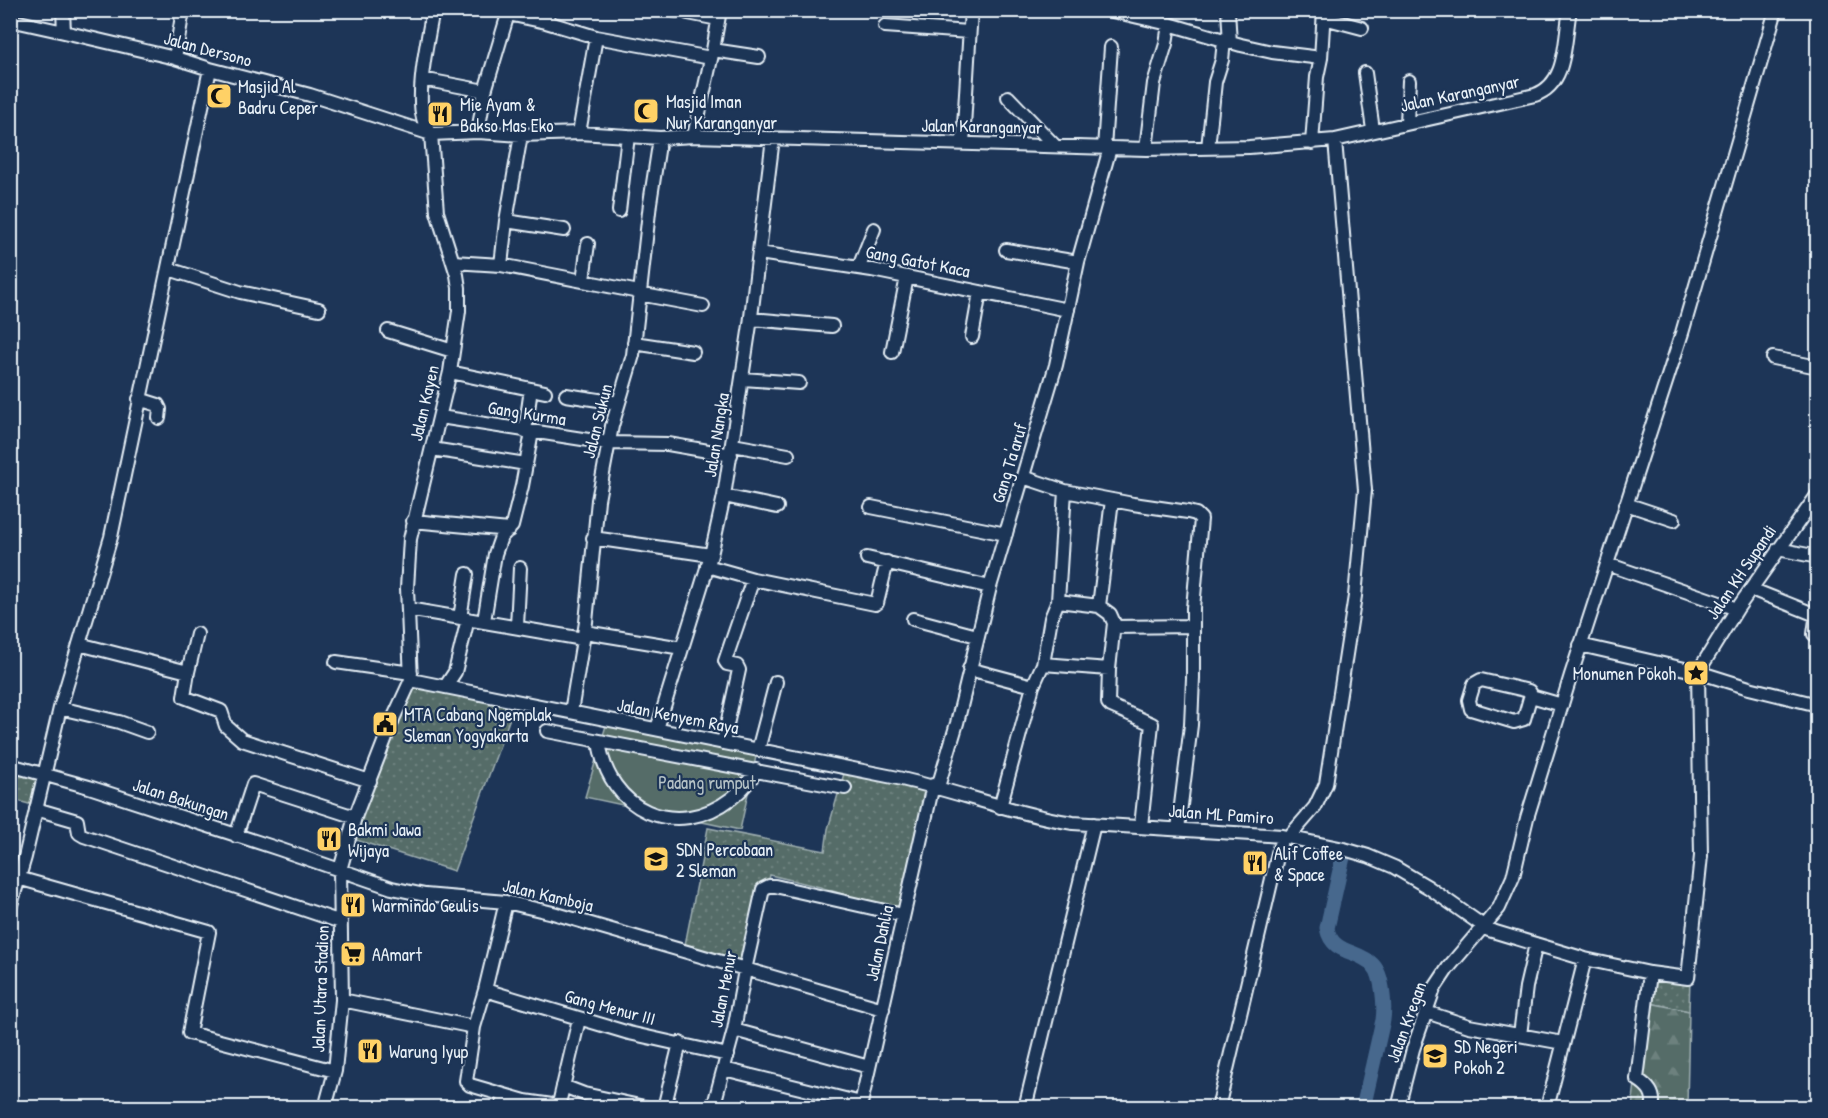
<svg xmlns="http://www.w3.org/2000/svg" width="1828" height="1118" viewBox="0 0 1828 1118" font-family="'Patrick Hand',sans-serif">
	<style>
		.grass { fill: url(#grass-dots); stroke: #9eaeb0; stroke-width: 1.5 }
		.forest { fill: url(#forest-firs); stroke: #9eaeb0; stroke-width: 1.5 }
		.park { fill: #556c68; stroke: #9eaeb0; stroke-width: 1.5 }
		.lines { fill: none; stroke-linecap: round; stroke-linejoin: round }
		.river { stroke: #47688d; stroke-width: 15 }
		.minor-casing { stroke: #e8f1f8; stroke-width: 16 }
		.minor { stroke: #1d3557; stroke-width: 12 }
		.labels { text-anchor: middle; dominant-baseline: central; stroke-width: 4.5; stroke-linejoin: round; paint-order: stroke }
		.street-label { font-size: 18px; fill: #e8f1f8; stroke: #1d3557 }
		.poi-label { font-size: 18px; fill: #e8f1f8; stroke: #1d3557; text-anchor: start }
		.park-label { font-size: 18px; fill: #b5c2c6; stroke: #1d3557 }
	</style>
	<defs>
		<pattern id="grass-dots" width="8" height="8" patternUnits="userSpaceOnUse" patternTransform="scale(1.5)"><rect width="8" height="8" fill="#556c68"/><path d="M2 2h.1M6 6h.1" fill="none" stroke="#6d817e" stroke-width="1.8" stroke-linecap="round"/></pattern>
		<pattern id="forest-firs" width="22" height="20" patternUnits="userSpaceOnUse" patternTransform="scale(1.5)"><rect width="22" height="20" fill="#556c68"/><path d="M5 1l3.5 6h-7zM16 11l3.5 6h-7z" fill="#6d817e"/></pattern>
	</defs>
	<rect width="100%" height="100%" fill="#1d3557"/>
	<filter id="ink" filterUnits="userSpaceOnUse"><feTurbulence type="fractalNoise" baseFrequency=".0167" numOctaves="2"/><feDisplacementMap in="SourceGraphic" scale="12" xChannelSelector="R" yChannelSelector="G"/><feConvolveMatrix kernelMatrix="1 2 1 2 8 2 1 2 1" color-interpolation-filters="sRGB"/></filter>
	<g filter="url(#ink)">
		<path class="grass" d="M404 681 515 704 454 871 347 837Z
			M10 762 46 770 36 806 11 799Z
			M845 770 935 787 899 912 820 887 770 875 747 970 684 950 708 828 825 851 828 829Z
			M1649 974 1690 979 1689 1011 1645 1002Z"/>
		<path class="forest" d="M1645 1002 1689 1011 1687 1107 1632 1108Z"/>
		<path class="park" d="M607 722 757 752 740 830 585 797Z"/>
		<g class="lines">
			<path class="river" d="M1343 857 1327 928C1332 955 1358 949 1373 965 1383 975 1385 1006 1383 1020L1363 1108"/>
			<g class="minor-casing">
				<path id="minor" d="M63 10 64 32 175 58 210 69 310 95 431 134 437 212 457 275 459 288V311L450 372 410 539 407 588 411 680 393 719 355 817 340 870 342 1000 335 1071 325 1108
					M433 10C428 37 416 92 423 118 424 123 428 129 431 134L478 132 521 135 579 133 660 138 694 136 1146 149 1249 147 1335 140 1535 95C1568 84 1564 40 1570 10
					M549 10 546 22 596 37 579 133
					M671 10 676 11
					M1108 10 1169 24 1241 45 1272 52 1321 58 1317 77 1312 143
					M1228 10 1230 43
					M688 13 718 19
					M1324 18 1362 28
					M10 20 64 32
					M885 26 969 32
					M596 37 711 58
					M713 50 759 57
					M175 58 183 10
					M1321 58 1324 10
					M1365 73 1373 130
					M422 79 485 91
					M1008 97 1055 146
					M1407 123 1409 81
					M478 132 485 91 508 14 546 22
					M694 136 713 50 720 10
					M963 143 971 10
					M1104 148 1111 47
					M1208 148 1215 82 1222 60 1224 41
					M1146 149 1154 83 1166 44 1169 24
					M619 211 628 136
					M506 221 564 230
					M1006 250 1078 262
					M759 253 872 270 1068 310
					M453 262 501 265 639 292
					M501 265 506 221 521 135
					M859 267 874 229
					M169 269 240 292 319 309
					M583 280 588 244
					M639 294 703 306
					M751 319 832 326
					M388 331 453 351
					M972 337 980 292
					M634 343 693 352
					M892 352 907 277
					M1773 358 1818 367
					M450 372 545 392
					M743 379 799 383
					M566 395 618 403
					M139 399 158 405 160 409 159 418
					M440 417 608 443 668 444 731 455
					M525 431 531 389
					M733 445 788 455
					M432 449 526 464
					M1065 491 1133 504 1188 512 1196 514 1201 519 1193 608V678L1191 725 1178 829
					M724 496 777 507
					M1626 504 1674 520
					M871 507 1006 534
					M413 521 509 530
					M593 538 711 555
					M1778 549 1818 557
					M867 558 990 587
					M1607 564 1737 609
					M707 566 753 579 875 604 877 603 887 562
					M1751 589 1816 615
					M1058 601 1099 606 1110 614 1114 623 1109 669 1108 703 1111 706 1152 724 1141 826
					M1099 606 1112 500
					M1818 606 1814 634 1818 637
					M408 609 583 639
					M460 618 467 574
					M913 619 977 636
					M484 621 495 554 501 537 512 526 522 486 532 432
					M517 626 520 568
					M1114 627 1193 626
					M585 632 682 648
					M79 644 188 672 184 697 221 711 226 726 242 740 370 781
					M1580 645 1698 672 1749 688 1818 705
					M336 662 411 673
					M1043 664 1109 669
					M969 669 1033 686
					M188 672 197 634
					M411 680 893 777C954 790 1011 813 1073 823L1282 836 1344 849 1368 856 1394 867 1428 887 1489 930 1585 959 1650 973 1688 978 1701 856 1698 672 1737 609 1818 494
					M1481 680 1529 691 1531 694 1524 719 1514 722 1471 709 1469 700 1474 684Z
					M445 687 455 672 468 619
					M1531 696 1562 705
					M60 708 119 722 147 732
					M571 712 586 622 598 500 612 426 633 355 650 203 660 138
					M657 729 711 555 724 496 750 325 773 138
					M547 731 845 788
					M599 741C608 811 676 841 732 798 742 790 750 782 756 770
					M723 743 739 670 737 666 727 664 725 661 753 579
					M758 750 776 682
					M10 765 89 787 279 849 392 888 425 895 506 902 553 913 883 1009
					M938 787 957 723 990 587 1056 365 1078 262 1110 148
					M1000 807 1033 686 1043 664 1051 618 1058 601 1065 491 1023 477
					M36 809 77 821 79 833 84 836 341 922
					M236 836 253 784 355 817
					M1289 837 1315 807 1326 784 1355 596 1365 490 1335 140
					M18 878 209 932 189 1033 335 1071
					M506 902 485 990 474 1027 466 1081 470 1085 525 1101 559 1106
					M10 908 25 857 60 708 111 537 210 69
					M1650 973 1637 1079C1648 1086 1656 1094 1652 1108
					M485 990 629 1033 728 1055
					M342 1000 474 1027
					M1426 1012 1469 1026 1563 1043
					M734 1030 869 1067
					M1520 1035 1526 987 1536 944
					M724 1069 861 1103
					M563 1086 584 1094 649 1108
					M502 1108 504 1096
					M558 1108 579 1019
					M664 1108 680 1043
					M713 1108 734 1030 745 970 763 889 769 886H775L903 915
					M860 1108 933 785
					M1025 1108 1094 824
					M1218 1108 1282 836
					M1398 1108 1413 1049 1434 989 1448 968 1499 908 1513 877 1527 818 1571 675 1682 333 1776 10
					M1547 1108 1585 959"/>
			</g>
			<use href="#minor" class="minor"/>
		</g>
	</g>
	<defs>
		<g id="mosque-square" transform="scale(1.35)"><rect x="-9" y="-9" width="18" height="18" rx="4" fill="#ffd166" stroke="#1d3557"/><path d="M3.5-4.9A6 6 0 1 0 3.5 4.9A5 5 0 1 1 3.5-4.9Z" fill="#111"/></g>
		<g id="restaurant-square" transform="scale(1.35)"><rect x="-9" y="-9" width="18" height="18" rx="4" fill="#ffd166" stroke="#1d3557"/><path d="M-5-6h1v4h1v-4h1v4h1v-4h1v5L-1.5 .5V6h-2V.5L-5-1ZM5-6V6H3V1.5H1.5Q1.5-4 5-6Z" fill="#111"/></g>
		<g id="sight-square" transform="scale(1.35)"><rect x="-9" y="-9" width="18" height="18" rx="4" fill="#ffd166" stroke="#1d3557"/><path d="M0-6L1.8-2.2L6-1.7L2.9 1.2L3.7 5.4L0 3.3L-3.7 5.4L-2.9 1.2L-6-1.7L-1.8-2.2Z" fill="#111"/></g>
		<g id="civic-square" transform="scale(1.35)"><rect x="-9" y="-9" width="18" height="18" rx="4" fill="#ffd166" stroke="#1d3557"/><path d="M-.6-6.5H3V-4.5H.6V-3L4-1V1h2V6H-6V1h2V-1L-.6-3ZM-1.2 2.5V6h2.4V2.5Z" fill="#111"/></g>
		<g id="school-square" transform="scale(1.35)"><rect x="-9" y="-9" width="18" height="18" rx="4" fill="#ffd166" stroke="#1d3557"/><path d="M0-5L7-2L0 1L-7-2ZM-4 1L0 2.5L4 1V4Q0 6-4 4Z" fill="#111"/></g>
		<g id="supermarket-square" transform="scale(1.35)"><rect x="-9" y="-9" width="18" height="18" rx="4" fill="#ffd166" stroke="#1d3557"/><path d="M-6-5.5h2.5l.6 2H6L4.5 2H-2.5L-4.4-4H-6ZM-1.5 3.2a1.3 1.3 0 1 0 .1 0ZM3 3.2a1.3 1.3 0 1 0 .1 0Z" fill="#111"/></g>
	</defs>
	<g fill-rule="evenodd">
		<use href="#mosque-square" x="219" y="96"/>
		<use href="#mosque-square" x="646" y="111"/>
		<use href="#restaurant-square" x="440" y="114"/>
		<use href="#sight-square" x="1696" y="673"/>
		<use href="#civic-square" x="385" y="724"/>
		<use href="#restaurant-square" x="329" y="839"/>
		<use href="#school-square" x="656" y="859"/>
		<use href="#restaurant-square" x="1255" y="863"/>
		<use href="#restaurant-square" x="353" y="905"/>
		<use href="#supermarket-square" x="353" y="954"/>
		<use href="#restaurant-square" x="370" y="1051"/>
		<use href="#school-square" x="1435" y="1056"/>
	</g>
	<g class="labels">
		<g class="street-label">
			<text transform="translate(208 49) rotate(15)">Jalan Dersono</text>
			<text transform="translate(1460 93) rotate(-12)">Jalan Karanganyar</text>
			<text transform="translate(982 126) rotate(1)">Jalan Karanganyar</text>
			<text transform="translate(918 261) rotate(11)">Gang Gatot Kaca</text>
			<text transform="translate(424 403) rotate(-77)">Jalan Kayen</text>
			<text transform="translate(527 413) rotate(9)">Gang Kurma</text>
			<text transform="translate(597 421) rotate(-76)">Jalan Sukun</text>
			<text transform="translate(716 435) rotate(-81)">Jalan Nangka</text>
			<text transform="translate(1009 463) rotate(-73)">Gang Ta'aruf</text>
			<text transform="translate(1741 572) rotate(-56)">Jalan KH Supandi</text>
			<text transform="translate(678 716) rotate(11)">Jalan Kenyem Raya</text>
			<text transform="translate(181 799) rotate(18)">Jalan Bakungan</text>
			<text transform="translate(1221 814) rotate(4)">Jalan ML Pamiro</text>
			<text transform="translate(548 895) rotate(13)">Jalan Kamboja</text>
			<text transform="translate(879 943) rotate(-78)">Jalan Dahlia</text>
			<text transform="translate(320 989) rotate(-88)">Jalan Utara Stadion</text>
			<text transform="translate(723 989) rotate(-79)">Jalan Menur</text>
			<text transform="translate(610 1007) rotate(15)">Gang Menur III</text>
			<text transform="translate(1406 1022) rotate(-70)">Jalan Kregan</text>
		</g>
		<g class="poi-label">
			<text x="238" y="86">Masjid Al<tspan x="238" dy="21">Badru Ceper</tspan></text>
			<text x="666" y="101">Masjid Iman<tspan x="666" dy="21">Nur Karanganyar</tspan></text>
			<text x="460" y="104">Mie Ayam &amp;<tspan x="460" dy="21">Bakso Mas Eko</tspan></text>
			<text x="1676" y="673" text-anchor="end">Monumen Pokoh</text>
			<text x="404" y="714">MTA Cabang Ngemplak<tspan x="404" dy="21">Sleman Yogyakarta</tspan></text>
			<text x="348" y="829">Bakmi Jawa<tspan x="348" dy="21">Wijaya</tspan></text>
			<text x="676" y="849">SDN Percobaan<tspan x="676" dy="21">2 Sleman</tspan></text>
			<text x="1274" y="853">Alif Coffee<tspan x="1274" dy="21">&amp; Space</tspan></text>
			<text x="372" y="905">Warmindo Geulis</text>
			<text x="372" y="954">AAmart</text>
			<text x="1454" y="1046">SD Negeri<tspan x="1454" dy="21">Pokoh 2</tspan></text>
			<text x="389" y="1051">Warung Iyup</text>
		</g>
		<g class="park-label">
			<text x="707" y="782">Padang rumput</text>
		</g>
	</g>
	<rect width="1828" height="1118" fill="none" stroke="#1d3557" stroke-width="36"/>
	<rect x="18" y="18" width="1792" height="1082" fill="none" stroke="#e8f1f8" stroke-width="2" filter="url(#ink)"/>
</svg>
